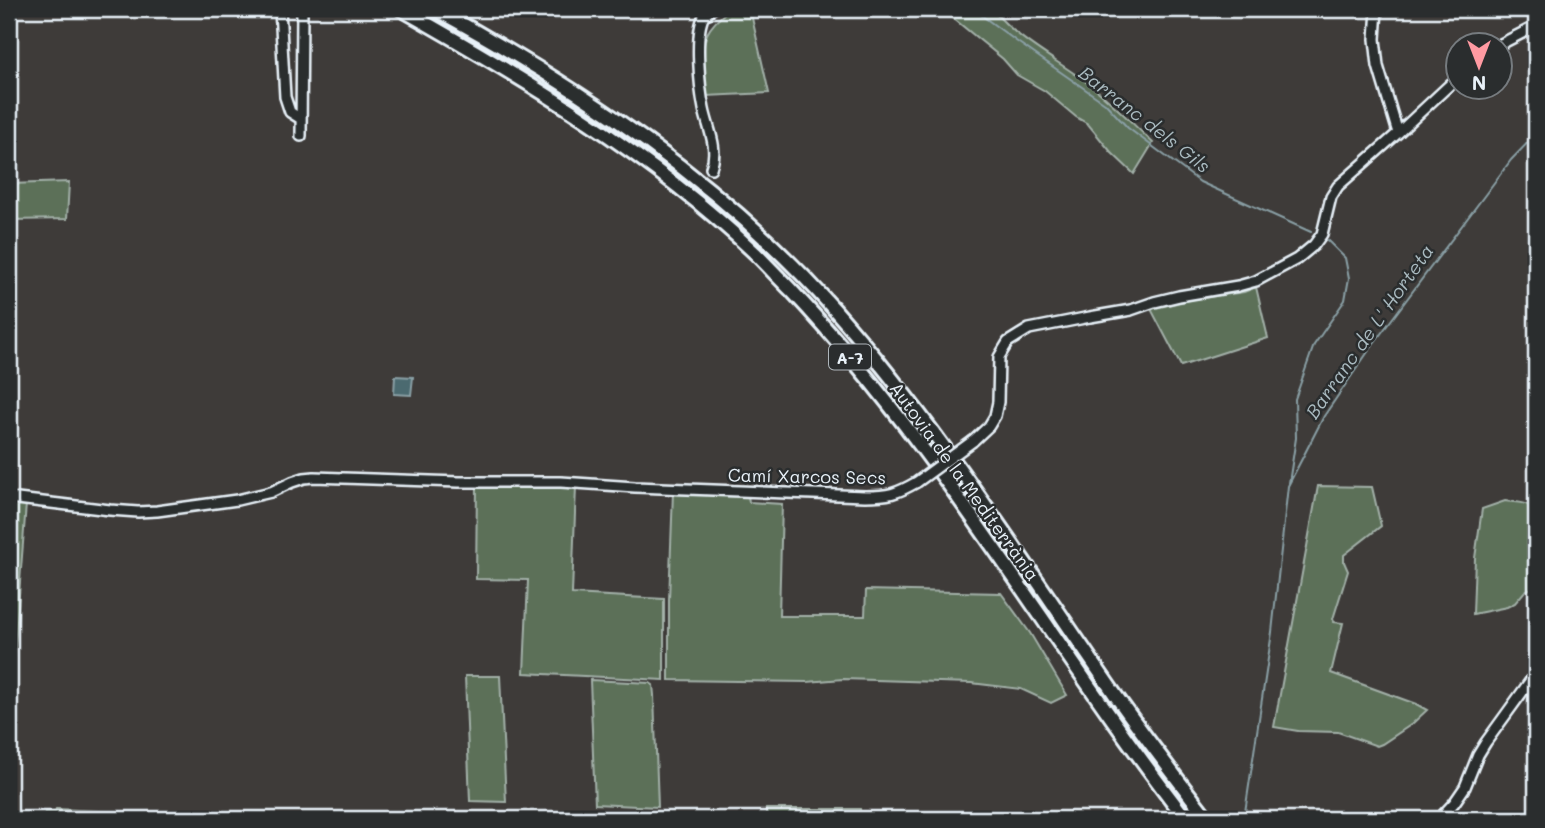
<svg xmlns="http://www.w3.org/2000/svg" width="1545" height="828" viewBox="0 0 1545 828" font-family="Mali,sans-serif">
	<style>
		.green { fill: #5c6f59; stroke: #a2b0a8; stroke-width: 2 }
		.water { fill: #4c6a6f; stroke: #8aa0a6; stroke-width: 2 }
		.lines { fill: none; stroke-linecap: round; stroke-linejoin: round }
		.stream { stroke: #8aa0a6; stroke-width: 2 }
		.minor-casing { stroke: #e8f1f8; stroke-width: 14 }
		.highway-casing { stroke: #e8f1f8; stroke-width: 18 }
		.minor { stroke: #2a2d2e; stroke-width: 9 }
		.highway { stroke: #2a2d2e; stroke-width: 12 }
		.minor-bridge-casing { stroke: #e8f1f8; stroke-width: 14; stroke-linecap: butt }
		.minor-bridge { stroke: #2a2d2e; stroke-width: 9 }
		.labels { text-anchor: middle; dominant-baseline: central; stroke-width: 5; stroke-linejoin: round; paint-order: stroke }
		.shield { fill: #2a2d2e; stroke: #afb6bb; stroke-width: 2 }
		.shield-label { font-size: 16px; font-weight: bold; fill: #e8f1f8 }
		.street-label { font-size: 18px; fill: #e8f1f8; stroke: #2a2d2e }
		.water-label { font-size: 19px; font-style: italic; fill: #aabbc1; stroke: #2a2d2e }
	</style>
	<rect width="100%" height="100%" fill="#3e3b39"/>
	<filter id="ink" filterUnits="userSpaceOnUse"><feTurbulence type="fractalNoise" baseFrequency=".0143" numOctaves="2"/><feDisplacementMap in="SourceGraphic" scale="14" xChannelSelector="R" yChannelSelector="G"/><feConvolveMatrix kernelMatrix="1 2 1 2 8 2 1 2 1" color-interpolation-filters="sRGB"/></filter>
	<g filter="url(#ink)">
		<path class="green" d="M730 9H750L769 93 706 96C705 79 700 50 707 34 712 24 721 16 730 9Z
			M945 9H992C1020 43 1060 61 1094 88 1115 105 1134 125 1153 143L1134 174 1111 152 1088 124 1076 117 1045 91 1017 75 1003 59 948 14Z
			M69 182 67 219 9 220V184Z
			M1256 287 1268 338 1181 366 1151 309 1194 299 1244 292Z
			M477 485 576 486 572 594 664 599V680L524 673 528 580 476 579Z
			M1318 486 1372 487 1381 526 1344 555V562L1348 571 1333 619 1334 622 1343 623 1331 673 1416 704 1427 710 1412 724 1382 744 1377 746 1338 732 1298 731 1274 727Z
			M673 492 748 496 749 502 782 504 779 616H865L866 590 1001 593 1030 633 1067 695 1051 703 1021 689 971 683 843 679 807 682 669 680V600Z
			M1505 501C1518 503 1532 501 1536 515V586L1525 591 1515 603 1507 607 1473 614 1475 558 1482 509Z
			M9 502 26 504 14 660H9Z
			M465 676H500L506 802 470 801Z
			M590 680 650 683 653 685 654 695 658 807 595 804Z
			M56 809 120 812V818L134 819H44L45 812H55Z
			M766 809H860L861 819H766Z"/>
		<path class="water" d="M395 376 413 377 411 395 394 394Z"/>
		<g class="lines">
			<path class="stream" d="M973 9 1016 41 1105 103 1128 128 1200 182 1311 232
				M1289 483 1296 438 1295 399 1314 345 1345 300 1349 278 1345 258 1327 240
				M1244 819 1272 632 1288 486 1324 416 1374 343 1511 160 1536 134"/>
			<g class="minor-casing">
				<path id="minor" d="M280 9 285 97 290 112 301 119
					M1377 9 1375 39 1378 66 1398 133
					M1497 46 1536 26
					M301 136 302 9
					M711 168C719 148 708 129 704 109 700 90 694 33 704 16 706 14 710 10 712 9
					M973 441 989 426 995 416 998 402 999 357 1008 342 1029 329 1090 317 1131 310 1154 302 1179 296 1238 286 1256 281 1297 259 1314 245 1322 234 1331 197 1338 186 1398 133 1458 77
					M9 498 110 510 138 512 157 511 237 500 271 492 292 482 304 478 314 477 459 482H561L635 487 865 496C889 496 896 494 917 482
					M1439 819 1454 803 1465 787 1478 755 1486 742 1536 673"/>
			</g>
			<g class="highway-casing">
				<path id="highway" d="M401 9C525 79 651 154 755 253 767 265 779 278 791 290 943 451 1051 645 1186 819
					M435 9C581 88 723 184 834 309 940 429 1025 565 1116 696 1146 738 1177 779 1208 819"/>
			</g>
			<use href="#minor" class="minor"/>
			<use href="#highway" class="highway"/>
			<g class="minor-bridge-casing">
				<path id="minor-bridge" d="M917 482 973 441"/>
			</g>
			<use href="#minor-bridge" class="minor-bridge"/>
		</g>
	</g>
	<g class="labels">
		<rect class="shield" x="829" y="344.5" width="42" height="25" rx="5"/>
		<g class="shield-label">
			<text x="850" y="357">A-7</text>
		</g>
		<g class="street-label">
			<text transform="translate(807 476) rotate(1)">Camí Xarcos Secs</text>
			<text transform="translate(965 481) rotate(54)">Autovia de la Mediterrània</text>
		</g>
		<g class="water-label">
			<text transform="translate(1145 119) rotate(38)">Barranc dels Gils</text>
			<text transform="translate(1369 331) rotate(-55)">Barranc de L' Horteta</text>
		</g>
	</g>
	<rect width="1545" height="828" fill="none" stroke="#2a2d2e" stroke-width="35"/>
	<rect x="18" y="18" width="1510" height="793" fill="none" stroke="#e8f1f8" stroke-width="2.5" filter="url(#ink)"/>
	<g transform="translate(1479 66) rotate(180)"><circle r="33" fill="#2a2d2e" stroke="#767b7f" stroke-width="2"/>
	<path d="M0-5L12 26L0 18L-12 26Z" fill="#ff9aa2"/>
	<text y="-10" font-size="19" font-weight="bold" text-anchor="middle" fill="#e8f1f8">N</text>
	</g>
</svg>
